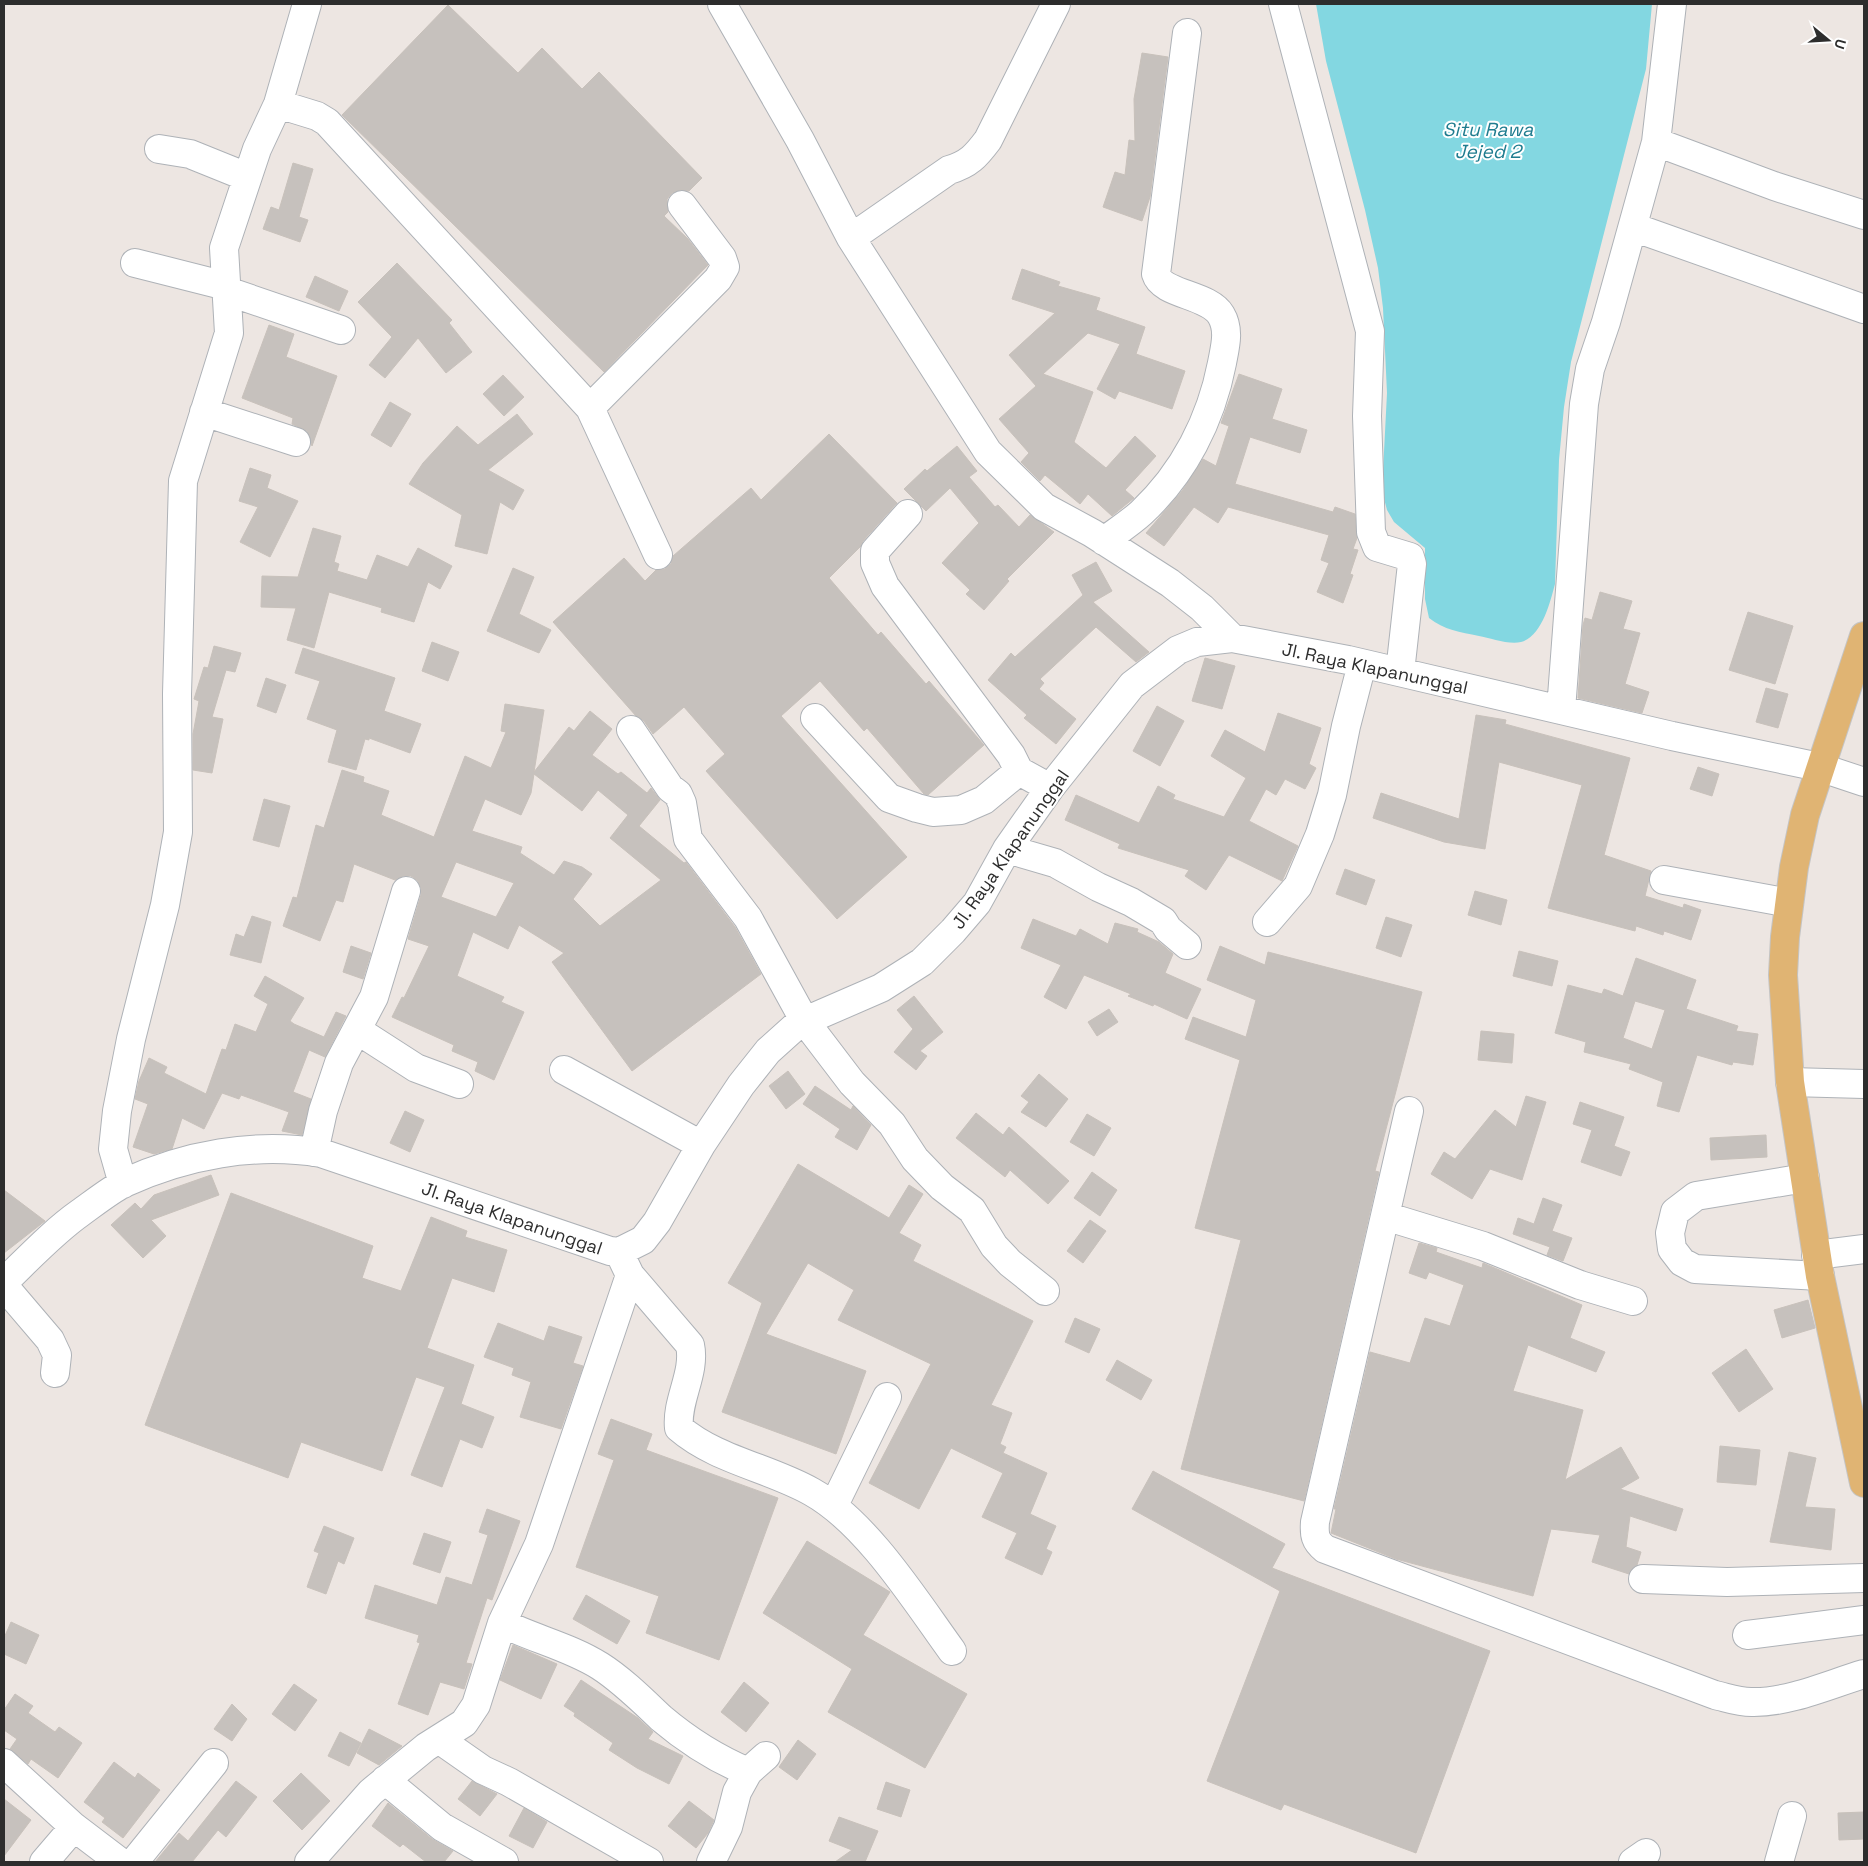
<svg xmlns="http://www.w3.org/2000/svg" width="1868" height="1866" viewBox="0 0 1868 1866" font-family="'Space Grotesk',sans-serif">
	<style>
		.water { fill: #83d7e1 }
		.building { fill: #c6c1bd; stroke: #c8c1bb; fill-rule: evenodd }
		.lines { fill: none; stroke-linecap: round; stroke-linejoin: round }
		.minor-casing { stroke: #aeb2b7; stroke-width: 30 }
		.major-casing { stroke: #c4c4c4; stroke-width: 30 }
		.minor { stroke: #fff; stroke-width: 28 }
		.major { stroke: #e0b473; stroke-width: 28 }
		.labels { text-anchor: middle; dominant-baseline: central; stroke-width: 4; stroke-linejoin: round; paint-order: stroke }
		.street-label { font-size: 18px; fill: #2d2d2d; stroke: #fff }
		.water-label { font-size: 19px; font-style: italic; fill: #1f7c8f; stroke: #fff }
	</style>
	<rect width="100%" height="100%" fill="#ede6e2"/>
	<path class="water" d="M1316 4H1652L1646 69 1571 362 1564 407 1559 460 1555 584C1550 603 1542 636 1521 642 1509 645 1490 638 1479 636 1460 632 1444 630 1429 618L1425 599V548L1394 522 1387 510 1382 491 1387 393 1383 308 1378 268 1365 210 1326 61Z"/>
	<path class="building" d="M448 5 518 73 542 48 582 89 599 72 702 178 689 191 680 190 672 193 667 199 668 212 664 216 688 239 708 265 604 372 342 115Z
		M1142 53 1168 57 1150 197 1142 221 1103 207 1115 172 1125 175 1129 140 1135 141 1134 99Z
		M293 163 313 169 299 217 308 220 300 242 263 229 271 207 279 210Z
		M397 263 452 320 449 323 472 352 446 373 418 338 385 378 369 365 392 337 358 302Z
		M1022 269 1060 282 1058 286 1100 298 1096 310 1145 327 1136 354 1185 371 1172 409 1119 391 1115 399 1097 389 1120 344 1088 333 1043 374 1093 392 1074 442 1106 468 1135 436 1156 456 1125 490 1134 498 1112 516 1088 494 1080 504 1045 475 1040 481 1021 462 1029 453 999 419 1036 386 1009 355 1055 313 1012 299Z
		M315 276 348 291 339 311 306 297Z
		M269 325 294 334 286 357 337 376 312 446 307 431 292 424 293 418 242 398Z
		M1239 374 1282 389 1272 419 1307 430 1300 453 1250 437 1235 484 1333 512 1335 507 1355 514 1357 538 1353 549 1358 550 1350 574 1353 575 1343 603 1317 592 1329 563 1321 560 1329 535 1228 507 1218 523 1194 507 1164 546 1146 533 1182 491 1203 459 1216 466 1229 426 1221 423Z
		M503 375 524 397 504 416 483 394Z
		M390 402 411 414 391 447 371 435Z
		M517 414 533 434 488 470 524 490 513 510 500 502 487 554 455 546 462 515 409 484 423 463 457 426 478 445Z
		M829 434 897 503 863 541 861 546 829 578 878 635 881 632 926 684 929 681 984 745 928 795 924 794 867 728 864 731 820 681 781 716 907 857 837 919 706 771 725 754 684 707 653 734 644 721 636 716 553 622 624 558 645 581 656 570 665 569 671 564 673 556 751 488 761 500Z
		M957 446 977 471 969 477 995 507 998 505 1019 527 1030 515 1054 532 1007 579 1009 581 984 610 966 594 970 590 942 563 979 523 950 488 926 511 904 489 925 469 927 471Z
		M250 468 271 475 267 488 298 501 270 557 240 542 258 507 239 501Z
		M313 528 341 536 334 562 339 564 337 571 367 580 377 555 408 567 418 548 452 566 440 589 428 582 414 622 381 612 382 608 329 592 314 648 287 640 296 608 261 607 262 576 298 577Z
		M1096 562 1112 591 1093 602 1149 652 1136 662 1096 627 1040 679 1044 683 1039 689 1076 719 1056 744 1024 718 1027 715 988 680 1011 653 1015 657 1083 595 1072 575Z
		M513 568 534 577 519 614 551 630 539 653 487 631Z
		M1600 592 1632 601 1623 629 1640 633 1625 684 1649 692 1642 713 1578 698 1583 625 1585 618 1592 620Z
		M1748 612 1793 626 1775 684 1729 670Z
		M432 642 459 652 448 681 422 671Z
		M214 646 241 653 235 672 226 670 212 717 223 719 212 773 193 770V734L199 701 194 699 204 667 208 668Z
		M303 648 395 678 384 711 421 724 410 753 369 738V740L365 739 356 770 328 762 337 730 307 719 320 681 295 673Z
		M1205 658 1235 666 1222 709 1192 701Z
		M266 678 286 685 276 713 257 706Z
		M1766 688 1788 694 1778 728 1756 722Z
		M505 704 544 710 534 772 569 727 574 731 590 711 612 729 592 755 618 774 621 772 647 793 651 788 660 800 639 826 684 863 686 862 735 927 761 974 632 1071 552 962 564 953 519 925 508 949 473 932 457 976 504 997 501 1002 524 1012 494 1080 475 1071 478 1062 452 1051 454 1045 392 1017 402 997 404 998 429 946 408 939 421 895V888L418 881 411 876H403L395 880 354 864 343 902 336 900 320 941 283 926 293 897 297 898 316 825 324 828 342 770 364 777 363 782 389 791 381 815 434 837 465 756 491 768 506 732 501 731ZM534 774 582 811 598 790 628 815 610 838 661 880 600 926 573 899 592 874 582 867 564 861 554 875 520 853 522 847 472 831 485 799 521 815 531 793ZM456 862 514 883 496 917 441 897Z
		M1157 706 1184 721 1160 766 1133 751Z
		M1278 713 1321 728 1309 764 1316 768 1305 789 1285 779 1276 795 1266 789 1249 821 1298 846 1282 881 1229 855 1206 890 1185 876 1189 870 1118 848 1120 844 1065 820 1076 795 1139 823 1158 786 1175 795 1173 799 1224 817 1246 778 1211 756 1225 730 1265 752Z
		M1476 715 1506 720 1505 724 1630 758 1604 855 1651 871 1645 896 1683 908 1684 904 1701 910 1691 940 1664 931 1663 935 1636 926 1635 931 1548 908 1582 785 1499 762 1485 849 1444 842 1373 818 1381 793 1459 819Z
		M1698 767 1719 774 1712 796 1690 789Z
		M264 799 290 806 279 847 253 840Z
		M1345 869 1375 880 1366 905 1336 894Z
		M1475 891 1507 900 1501 925 1468 915Z
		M252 916 271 922 261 963 230 955 236 934 244 937Z
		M1386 917 1412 925 1401 957 1376 948Z
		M1033 919 1076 936 1080 929 1108 944 1115 923 1138 929 1137 932 1159 942 1173 954 1165 973 1201 989 1187 1019 1154 1004 1153 1006 1128 996 1131 994 1084 975 1066 1009 1044 997 1061 965 1021 948Z
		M351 946 371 953 363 979 343 972Z
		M1220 946 1265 965 1268 952 1422 992 1375 1171 1379 1172 1304 1501 1181 1469 1241 1240 1195 1228 1240 1060 1185 1039 1193 1017 1246 1037 1256 1000 1207 980Z
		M1519 951 1558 961 1552 986 1513 976Z
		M1636 958 1696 980 1686 1009 1738 1026 1736 1031 1758 1034 1753 1065 1733 1062 1732 1065 1697 1055 1679 1112 1657 1106 1663 1082 1629 1069 1631 1064 1584 1052 1586 1042 1555 1033 1568 985 1602 994 1604 989 1623 996ZM1635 1001 1665 1010 1652 1049 1623 1038Z
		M265 976 304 998 290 1021 294 1024 324 1037 336 1012 346 1016 325 1057 309 1050 293 1092 311 1099 302 1135 282 1131 289 1112 241 1095 239 1099 222 1093 204 1129 182 1118 172 1149 154 1154 133 1147 148 1104 135 1099 139 1081 149 1058 167 1067 164 1073 206 1094 222 1049 226 1050 235 1024 256 1032 268 1004 254 996Z
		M914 996 943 1032 920 1051 927 1056 916 1070 894 1052 913 1029 897 1010Z
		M1109 1009 1118 1022 1097 1036 1088 1022Z
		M1481 1031 1514 1034 1512 1063 1478 1060Z
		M788 1071 805 1094 786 1109 769 1086Z
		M1039 1074 1068 1099 1046 1127 1021 1112 1029 1102 1021 1096Z
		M815 1086 851 1110 853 1106 871 1125 857 1150 835 1137 840 1129 803 1104Z
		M1526 1096 1546 1102 1522 1180 1490 1169 1472 1199 1431 1174 1444 1152 1455 1159 1495 1110 1516 1127Z
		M1580 1102 1624 1117 1614 1146 1630 1152 1621 1176 1581 1162 1592 1130 1573 1124Z
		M405 1111 424 1120 410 1152 390 1143Z
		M976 1113 1003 1135 1009 1127 1069 1181 1048 1204 1010 1170 1005 1177 956 1138Z
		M1087 1114 1111 1128 1094 1156 1070 1142Z
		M1766 1135 1767 1157 1711 1160 1710 1138Z
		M798 1164 889 1218 909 1185 923 1194 899 1233 921 1245 913 1261 1033 1321 991 1405 1012 1413 1000 1444 1006 1447 1003 1453 1047 1473 1030 1514 1056 1526 1046 1549 1052 1552 1042 1575 1005 1558 1017 1533 982 1517 1003 1473 951 1448 919 1509 869 1483 931 1364 838 1320 854 1290 808 1263 766 1334 866 1371 836 1454 722 1412 762 1303 728 1283Z
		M1092 1172 1117 1190 1100 1216 1074 1198Z
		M211 1175 219 1195 151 1220 166 1236 143 1258 111 1225 135 1203 141 1209 154 1195Z
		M4 1190 45 1221 4 1253Z
		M231 1193 373 1246 362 1278 401 1291 431 1217 467 1231 465 1237 507 1250 494 1292 452 1278 427 1348 474 1365 461 1404 494 1417 482 1448 460 1439 442 1487 411 1475 445 1387 416 1377 382 1471 301 1442 288 1478 145 1425Z
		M1543 1198 1562 1205 1552 1231 1572 1238 1563 1261 1547 1255 1550 1247 1513 1234 1518 1218 1534 1224Z
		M1090 1220 1106 1231 1083 1263 1067 1251Z
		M1419 1243 1437 1248 1436 1252 1482 1268 1483 1263 1582 1305 1570 1338 1605 1352 1596 1372 1528 1345 1513 1391 1583 1410 1565 1480 1621 1447 1639 1478 1620 1489 1683 1509 1676 1531 1630 1516 1626 1547 1641 1552 1637 1565 1629 1574 1592 1562 1600 1535 1551 1529 1533 1596 1396 1559 1331 1533 1336 1509H1334L1370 1352 1410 1363 1425 1318 1450 1326 1464 1285 1429 1272 1426 1279 1409 1273Z
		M1808 1300 1815 1328 1782 1338 1774 1310Z
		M1075 1318 1100 1329 1089 1353 1065 1342Z
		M498 1323 544 1341 549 1326 582 1337 573 1363 583 1366 561 1429 520 1417 531 1382 512 1375 514 1368 484 1357Z
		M1746 1349 1773 1389 1739 1412 1712 1373Z
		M1117 1360 1152 1380 1141 1400 1106 1380Z
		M611 1419 652 1434 646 1450 778 1498 719 1660 646 1633 659 1596 576 1567 614 1460 598 1454Z
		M1720 1446 1760 1450 1756 1485 1717 1482Z
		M1789 1452 1816 1458 1805 1507 1835 1509 1831 1550 1770 1542Z
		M1153 1471 1285 1544 1272 1568 1490 1651 1416 1853 1284 1804 1281 1810 1207 1781 1280 1591 1132 1509Z
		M487 1509 520 1521 492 1600 487 1598 466 1663 472 1664 464 1689 440 1682 428 1715 398 1704 420 1643 417 1642 419 1635 365 1618 375 1585 437 1605 446 1577 472 1585 488 1535 479 1532Z
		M324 1526 354 1538 344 1564 338 1561 326 1594 307 1587 319 1553 314 1551Z
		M424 1533 451 1542 440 1573 413 1564Z
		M807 1541 890 1592 863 1635 967 1694 925 1768 828 1712 852 1669 763 1613Z
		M586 1595 630 1621 617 1644 573 1619Z
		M11 1622 39 1635 26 1664 4 1654V1638Z
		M513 1645 557 1664 541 1699 500 1680Z
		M581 1680 638 1718 653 1732 648 1739 683 1756 669 1784 637 1768 609 1750 613 1743 574 1716 575 1713 564 1706Z
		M744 1682 769 1703 746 1732 721 1712Z
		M294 1684 317 1700 295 1731 272 1714Z
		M15 1694 33 1706 28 1713 55 1732 59 1727 82 1743 58 1778 31 1759 28 1764 10 1749 17 1739 4 1730V1710Z
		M232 1704 247 1719 232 1741 214 1729Z
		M369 1729 402 1746 379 1765 357 1753Z
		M340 1732 361 1743 349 1766 328 1756Z
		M798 1740 816 1754 797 1780 779 1767Z
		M114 1762 135 1778 138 1773 160 1790 123 1838 102 1822 105 1818 84 1802Z
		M301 1773 330 1801 302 1830 273 1801Z
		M236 1781 257 1797 226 1837 218 1830 192 1862H155L179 1833 188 1841Z
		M472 1781 497 1794 480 1816 458 1799Z
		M886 1782 910 1790 901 1817 877 1809Z
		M4 1799 31 1820 4 1856Z
		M689 1801 714 1820 708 1833 696 1848 668 1826Z
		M388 1803 432 1839 453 1851 444 1862H426L403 1844 400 1847 372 1826Z
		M524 1808 547 1822 533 1848 509 1836Z
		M1864 1812V1839L1839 1840 1838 1813Z
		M839 1817 878 1831 865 1862H835L852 1850 829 1841Z"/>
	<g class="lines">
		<g class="minor-casing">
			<path id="minor" d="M722 4 800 140 851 238 988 452 1044 507 1092 533 1170 583 1202 608 1232 638
				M1283 4 1370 331 1367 416 1371 532 1377 547 1410 557 1412 564 1400 672
				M278 104 317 116 327 122 590 408 658 555
				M1656 142 1774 186 1864 215
				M159 149 190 154 247 177
				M1633 227 1864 309
				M851 238 949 170C969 164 976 156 988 140L1056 4
				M135 263 226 286
				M227 291 341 330
				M590 408 718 279 725 267 722 258 682 205
				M204 412 296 442
				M908 514 875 551V563L885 586 1011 755 1019 771 1050 788
				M1104 541C1116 532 1130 523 1141 513 1184 473 1211 420 1222 363 1225 347 1230 330 1221 315 1209 294 1162 295 1156 274L1187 33
				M1561 710 1584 404 1590 369 1606 322 1656 142 1672 4
				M815 718 889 798 917 808 933 812 961 810 984 800 1019 771
				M631 730 670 788 678 794 682 803 688 839 748 918 804 1020 852 1083 892 1124 915 1159 942 1187 972 1210 994 1246 1010 1263 1045 1291
				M1007 849 1055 863 1098 887 1131 902 1163 921 1168 929 1187 945
				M1664 880 1789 903
				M1267 922 1298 886 1320 834 1332 795 1346 726 1362 664
				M357 1030 416 1068 459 1084
				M564 1070 701 1145
				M1790 1082 1864 1084
				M1409 1111 1315 1522C1314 1535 1315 1541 1325 1549L1715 1695C1728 1698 1741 1703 1754 1702 1791 1702 1830 1684 1864 1674
				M314 1152 323 1111 339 1063 374 997 406 891
				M1805 1178 1696 1196 1675 1212 1670 1233 1672 1249 1682 1262 1695 1269 1820 1276
				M123 1184 113 1149 117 1111 131 1039 165 905 178 832 177 694 183 481 229 333 224 248 257 149 278 104 307 4
				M1385 1216 1483 1246 1580 1285 1633 1301
				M1816 1255 1864 1249
				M630 1275 690 1345C696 1373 676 1400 679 1428 716 1460 770 1468 812 1492 867 1523 915 1600 952 1651
				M4 1282C28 1259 53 1232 80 1213 94 1203 109 1191 124 1183 185 1155 254 1142 321 1153L610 1251 619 1252 643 1240 657 1222 701 1145 741 1085 768 1051 798 1024 881 988 922 962 953 931 977 903 1007 849 1050 788 1132 685 1178 650 1197 642 1232 638 1348 660 1672 736 1819 767 1864 782
				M4 1286 50 1340 57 1355 55 1373
				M834 1505 887 1397
				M1643 1579 1727 1582 1864 1578
				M502 1623C534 1639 570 1647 600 1666 622 1680 642 1700 661 1718 687 1740 717 1759 748 1772
				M1747 1635 1864 1620
				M440 1740 483 1770 509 1782 649 1862
				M4 1763 74 1827 120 1862
				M385 1780 442 1827 504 1862
				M44 1862 74 1827
				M134 1862 214 1763
				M309 1862 371 1792 426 1747 464 1723 476 1705 502 1623 539 1544 630 1275 619 1252
				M711 1862 728 1827 737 1792 748 1772 766 1756
				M1633 1862 1646 1853
				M1779 1862 1792 1816"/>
		</g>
		<g class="major-casing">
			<path id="major" d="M1864 636 1805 815 1794 867 1785 937 1783 975 1790 1082 1820 1276 1864 1483"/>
		</g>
		<use href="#minor" class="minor"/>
		<use href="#major" class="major"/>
	</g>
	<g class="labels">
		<g class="street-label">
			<text transform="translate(1375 668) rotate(12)">Jl. Raya Klapanunggal</text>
			<text transform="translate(1010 849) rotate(-55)">Jl. Raya Klapanunggal</text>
			<text transform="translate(512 1218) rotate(19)">Jl. Raya Klapanunggal</text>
		</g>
		<g class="water-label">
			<text x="1488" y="129">Situ Rawa<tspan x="1488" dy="22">Jejed 2</tspan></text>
		</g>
	</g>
	<rect width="1868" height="1866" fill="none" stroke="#2d2d2d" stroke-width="10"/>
	<g transform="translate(1828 40) rotate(108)" stroke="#ffffff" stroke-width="4" paint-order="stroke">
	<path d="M0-4L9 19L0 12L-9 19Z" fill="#2d2d2d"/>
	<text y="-8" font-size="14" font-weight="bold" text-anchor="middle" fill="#2d2d2d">U</text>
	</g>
</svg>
